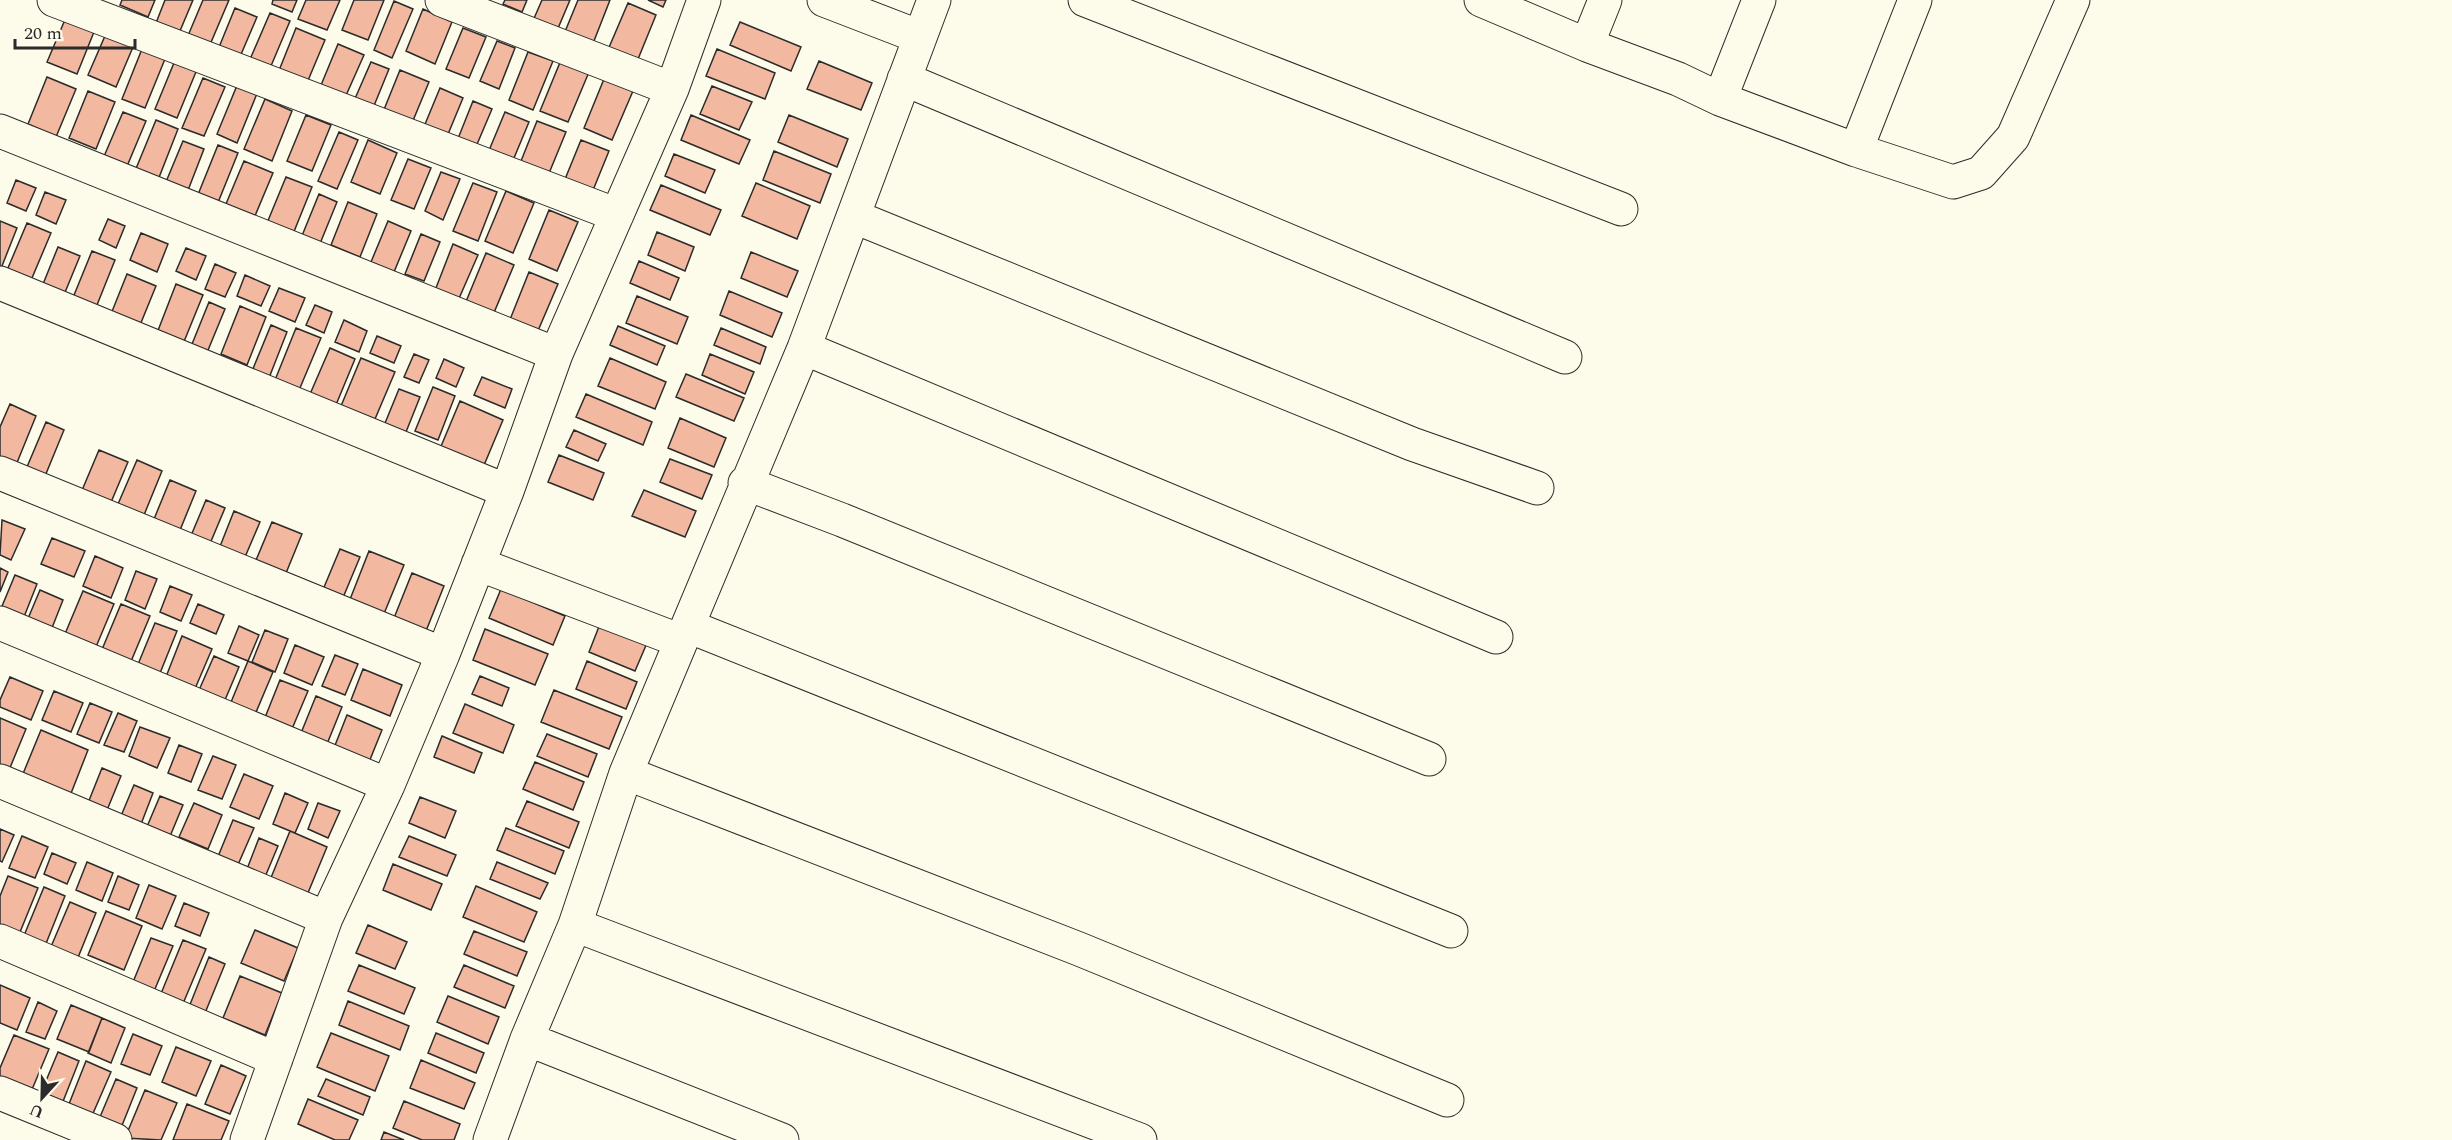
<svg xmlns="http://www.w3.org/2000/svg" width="2452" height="1140" viewBox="0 0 2452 1140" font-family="Spectral,serif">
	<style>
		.building { fill: #f2b8a0; stroke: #2b2b2b; stroke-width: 1.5 }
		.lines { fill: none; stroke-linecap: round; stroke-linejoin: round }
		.street-casing { stroke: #2b2b2b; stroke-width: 35 }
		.street { stroke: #fdfbea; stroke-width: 33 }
	</style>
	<rect width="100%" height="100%" fill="#fdfbea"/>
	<path class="building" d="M122 0H155L148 17 120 5Z
		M165 0H193L177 38 154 28Z
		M203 0H229L209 47 187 38Z
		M273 0H297L292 12 272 4Z
		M306 0H340L327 30 298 19Z
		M354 0H384L368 40 342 30Z
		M505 0H527L522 12 503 4Z
		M542 0H570L556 33 532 23Z
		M578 0H610L592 46 564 34Z
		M648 0H666L663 7Z
		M394 1 413 9 392 58 374 50Z
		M628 3 656 15 636 64 607 52Z
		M235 8 257 17 236 66 215 57Z
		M423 9 452 22 435 64 406 51Z
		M270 13 290 21 268 73 248 64Z
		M67 15 96 27 77 74 47 62Z
		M740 22 801 47 791 71 730 45Z
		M296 28 325 40 304 90 276 78Z
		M463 28 486 37 469 78 446 69Z
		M108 29 136 40 116 87 88 75Z
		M497 41 515 48 499 89 480 81Z
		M338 44 364 55 344 100 319 90Z
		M142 49 165 59 145 108 122 99Z
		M717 49 775 73 765 99 706 76Z
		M528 52 553 61 533 110 509 100Z
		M176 58 198 67 177 118 155 109Z
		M561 60 589 72 568 122 540 111Z
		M819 61 872 83 861 110 807 89Z
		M371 62 389 69 369 118 350 110Z
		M400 70 429 82 412 123 383 112Z
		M47 77 76 89 56 137 28 124Z
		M203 78 225 87 204 136 182 128Z
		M604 79 633 91 612 140 584 128Z
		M238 83 258 91 237 143 217 134Z
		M712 86 752 102 739 130 700 114Z
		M440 88 463 98 446 139 423 129Z
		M88 91 115 102 96 149 69 138Z
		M265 99 292 111 272 161 244 149Z
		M473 101 492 109 475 149 457 141Z
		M123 112 146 121 125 171 102 161Z
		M505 112 529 122 509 170 485 160Z
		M306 115 331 125 312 171 287 161Z
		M691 115 750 140 739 164 681 140Z
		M789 115 848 139 837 167 778 142Z
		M156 120 178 129 158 180 135 171Z
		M537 121 566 132 545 183 517 171Z
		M339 132 358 140 337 189 318 181Z
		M368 140 397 153 380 194 351 182Z
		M581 140 609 151 589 200 561 189Z
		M183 141 204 149 185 198 163 189Z
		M218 145 238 153 217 205 197 197Z
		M774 151 831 174 820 203 763 180Z
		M674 154 715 170 705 193 665 176Z
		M408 159 431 168 414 209 391 200Z
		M244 161 273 173 252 223 223 211Z
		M441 172 460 179 443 220 425 211Z
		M286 177 312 187 293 234 267 223Z
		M16 180 36 188 26 211 7 203Z
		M473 183 497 192 478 241 453 231Z
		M756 183 810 206 797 239 742 216Z
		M661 185 721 210 710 235 650 210Z
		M506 191 534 203 513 253 485 241Z
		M45 192 66 200 56 224 36 215Z
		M319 194 337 202 317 251 299 243Z
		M348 202 377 214 360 257 331 245Z
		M549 210 578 222 557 271 529 259Z
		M108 219 125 226 116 248 99 240Z
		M0 221 17 228 0 271Z
		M388 221 411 231 394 272 371 262Z
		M27 223 51 233 29 285 5 275Z
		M657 232 694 247 685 271 648 255Z
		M141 233 168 244 157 272 130 260Z
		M421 234 440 242 424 281 405 274Z
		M453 244 478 255 457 303 434 293Z
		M58 247 80 256 61 302 39 294Z
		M186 248 206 256 196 280 176 271Z
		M92 251 115 260 95 310 72 300Z
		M751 252 798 271 787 297 741 278Z
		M486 253 514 265 493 315 465 304Z
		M639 261 679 278 670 300 630 283Z
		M215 264 236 273 225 297 205 289Z
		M529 272 558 284 537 333 509 322Z
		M127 274 156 286 138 330 109 319Z
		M245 275 270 286 261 306 237 296Z
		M176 284 203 295 183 344 157 333Z
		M279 288 305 298 295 322 269 311Z
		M729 291 782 313 772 337 720 315Z
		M637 296 688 317 677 344 626 323Z
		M209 302 225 309 206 355 190 349Z
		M315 305 332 312 324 333 306 325Z
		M240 306 266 317 247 365 221 354Z
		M344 320 367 331 359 352 335 342Z
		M271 325 287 332 267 383 250 376Z
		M618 326 665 346 657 365 610 345Z
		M296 328 321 338 297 395 273 385Z
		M721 328 766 347 760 364 714 345Z
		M377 336 401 346 394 363 370 353Z
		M330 348 355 359 333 412 307 401Z
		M414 354 429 360 419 383 404 377Z
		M710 354 754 372 745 394 702 375Z
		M361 358 395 372 375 419 341 406Z
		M610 358 666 382 655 409 598 386Z
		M444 359 464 368 456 387 436 378Z
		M686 374 744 398 734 421 676 397Z
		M482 377 512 389 505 408 474 395Z
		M433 387 455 396 438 440 415 431Z
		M399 389 420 397 404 437 383 428Z
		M586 394 652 422 643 445 576 417Z
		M460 401 503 420 482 470 439 451Z
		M10 404 36 416 14 470 0 464V427Z
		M680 418 726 438 714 467 668 448Z
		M46 422 64 430 43 481 24 474Z
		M574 430 606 444 598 461 566 447Z
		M99 450 128 462 109 507 80 495Z
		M559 455 604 473 593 500 548 482Z
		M670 459 712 475 702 499 660 482Z
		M137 460 162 471 144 515 118 504Z
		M170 480 196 491 178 535 152 524Z
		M644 490 696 511 685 537 632 516Z
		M206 500 225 508 209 546 190 538Z
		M234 511 260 522 242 564 217 554Z
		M2 520 25 529 11 560 0 555Z
		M272 522 302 534 284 578 254 565Z
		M52 538 85 551 74 577 41 564Z
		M340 549 360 557 342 600 322 592Z
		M369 551 404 565 381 621 347 607Z
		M95 556 123 568 111 598 83 586Z
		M0 568 8 572 0 592Z
		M136 571 157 579 145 609 125 600Z
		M412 573 444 586 424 636 392 623Z
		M15 575 37 584 20 627 0 611Z
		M170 586 192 595 181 621 160 612Z
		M501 589 565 616 553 645 489 618Z
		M40 590 63 600 48 638 24 628Z
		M83 591 114 604 93 654 62 641Z
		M121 604 150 616 127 671 98 659Z
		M198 604 224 615 216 634 190 623Z
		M155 623 177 631 156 683 134 674Z
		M600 624 647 643 635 671 589 652Z
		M239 626 259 635 248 661 228 653Z
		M485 629 548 654 535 685 473 660Z
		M265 630 288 639 275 672 252 662Z
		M182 636 212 649 191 698 162 687Z
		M295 645 324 657 312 685 284 673Z
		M335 655 358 664 345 695 322 686Z
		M214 656 239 667 222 707 196 697Z
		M248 661 273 672 254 717 229 707Z
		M587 661 637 682 626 709 576 689Z
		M363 669 402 685 390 716 351 700Z
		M480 676 509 688 502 706 472 694Z
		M10 677 43 691 31 720 0 707V700Z
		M280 680 308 691 289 736 262 725Z
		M554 690 622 717 609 749 541 722Z
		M54 691 83 703 71 732 42 720Z
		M316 696 342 707 325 749 299 738Z
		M90 703 112 712 99 743 77 734Z
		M465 704 514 725 503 753 453 733Z
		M118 713 137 721 124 752 104 745Z
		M347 715 382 730 365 772 330 758Z
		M0 718 26 729 7 775 0 772Z
		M140 727 170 738 157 768 129 756Z
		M41 730 88 750 68 801 20 781Z
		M547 734 597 754 588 777 537 756Z
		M442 736 482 753 474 773 434 757Z
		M179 745 202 754 191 782 168 773Z
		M213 756 236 765 222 799 198 790Z
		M535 762 584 782 573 810 523 789Z
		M102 768 121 776 105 815 86 808Z
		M244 774 273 786 259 819 230 807Z
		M134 785 153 793 138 832 118 823Z
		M285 793 308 803 295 833 273 824Z
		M160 796 183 805 166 846 143 836Z
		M420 797 456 811 445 838 409 823Z
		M527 801 579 822 569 848 516 826Z
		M194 803 222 815 208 849 179 837Z
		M318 803 340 811 328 838 308 829Z
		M233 820 254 828 237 867 217 859Z
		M506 828 564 851 555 874 497 850Z
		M0 829 14 835 2 862 0 861Z
		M290 831 327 847 305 900 268 885Z
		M22 836 48 847 35 878 9 868Z
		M409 836 456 855 447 876 399 857Z
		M259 838 278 846 265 877 247 869Z
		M52 853 76 863 67 884 44 874Z
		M87 862 113 873 102 901 76 890Z
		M497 862 548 883 540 899 490 879Z
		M393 864 442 884 431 910 383 890Z
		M8 876 38 888 18 937 0 930V896Z
		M118 876 139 885 129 910 108 902Z
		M149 885 176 896 162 929 136 918Z
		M476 886 537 912 524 942 463 917Z
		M44 887 65 896 45 946 23 938Z
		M70 902 96 913 77 960 50 949Z
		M184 903 209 913 200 936 175 926Z
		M106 911 142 926 124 970 88 955Z
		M368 925 407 942 395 969 356 953Z
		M255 930 298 948 284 981 241 963Z
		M474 931 527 952 517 976 464 954Z
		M151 938 173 946 152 996 131 987Z
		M183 940 206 949 182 1006 160 996Z
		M209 957 225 964 203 1018 187 1012Z
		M359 965 415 988 404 1014 348 991Z
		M464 965 514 986 505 1008 454 987Z
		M240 976 282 993 265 1035 223 1018Z
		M0 985 30 998 17 1030 0 1023Z
		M448 996 499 1017 488 1044 437 1022Z
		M348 1001 409 1026 400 1050 339 1025Z
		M38 1002 57 1011 45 1039 26 1032Z
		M71 1005 102 1018 89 1052 57 1039Z
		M102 1018 125 1028 111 1063 88 1053Z
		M331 1033 389 1056 375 1091 317 1067Z
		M436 1033 484 1053 476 1073 428 1053Z
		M133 1034 162 1046 150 1075 121 1064Z
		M14 1035 49 1049 28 1099 0 1087V1068Z
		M176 1047 211 1061 196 1096 162 1082Z
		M58 1052 79 1061 60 1109 38 1100Z
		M421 1060 475 1083 464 1109 410 1088Z
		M86 1061 111 1072 91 1118 67 1109Z
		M221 1065 246 1076 230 1114 205 1104Z
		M116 1079 137 1088 119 1133 97 1124Z
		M326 1079 370 1097 363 1115 318 1096Z
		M145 1090 177 1103 161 1140 125 1138Z
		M308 1099 358 1120 349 1140H335L298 1124Z
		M404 1101 460 1124 454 1140H422L393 1128Z
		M187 1104 229 1121 221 1140H173Z
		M384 1132 404 1140H381Z"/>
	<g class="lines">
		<g class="street-casing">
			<path id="street" d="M54 0 617 215
				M442 0 672 89
				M824 0 920 37
				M1085 0 1621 209
				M1481 0 1587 45 1678 79 1720 99 1856 150 1953 182 1981 173 2013 137 2073 0
				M1587 45 1605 0
				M904 79 1565 357
				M1720 99 1759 0
				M0 131 556 354
				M1856 150 1915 0
				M855 217 1412 444 1537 488
				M0 283 507 491
				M804 348 1496 637
				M0 473 443 654
				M745 483 842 520 1429 759
				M478 564 681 641
				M0 623 388 785
				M688 626 1451 931
				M626 773 1079 949 1447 1100
				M0 781 326 918
				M575 925 1140 1140
				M0 941 276 1059
				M527 1039 782 1140
				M0 1093 115 1140
				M247 1140 326 918 388 785 443 654 507 491 556 354 672 89 704 0
				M490 1140 527 1039 575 925 626 773 804 348 934 0"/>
		</g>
		<use href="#street" class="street"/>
	</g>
	<g transform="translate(42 1098) rotate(202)" stroke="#fdfbea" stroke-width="4.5" paint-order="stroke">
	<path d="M0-4.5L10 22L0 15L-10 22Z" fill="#2b2b2b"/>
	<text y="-9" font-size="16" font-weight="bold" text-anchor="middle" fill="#2b2b2b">U</text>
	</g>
	<path d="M15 39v9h120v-9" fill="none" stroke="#2b2b2b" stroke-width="3"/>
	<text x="24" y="39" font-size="18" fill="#2b2b2b" stroke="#fdfbea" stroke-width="4.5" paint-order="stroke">20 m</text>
</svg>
